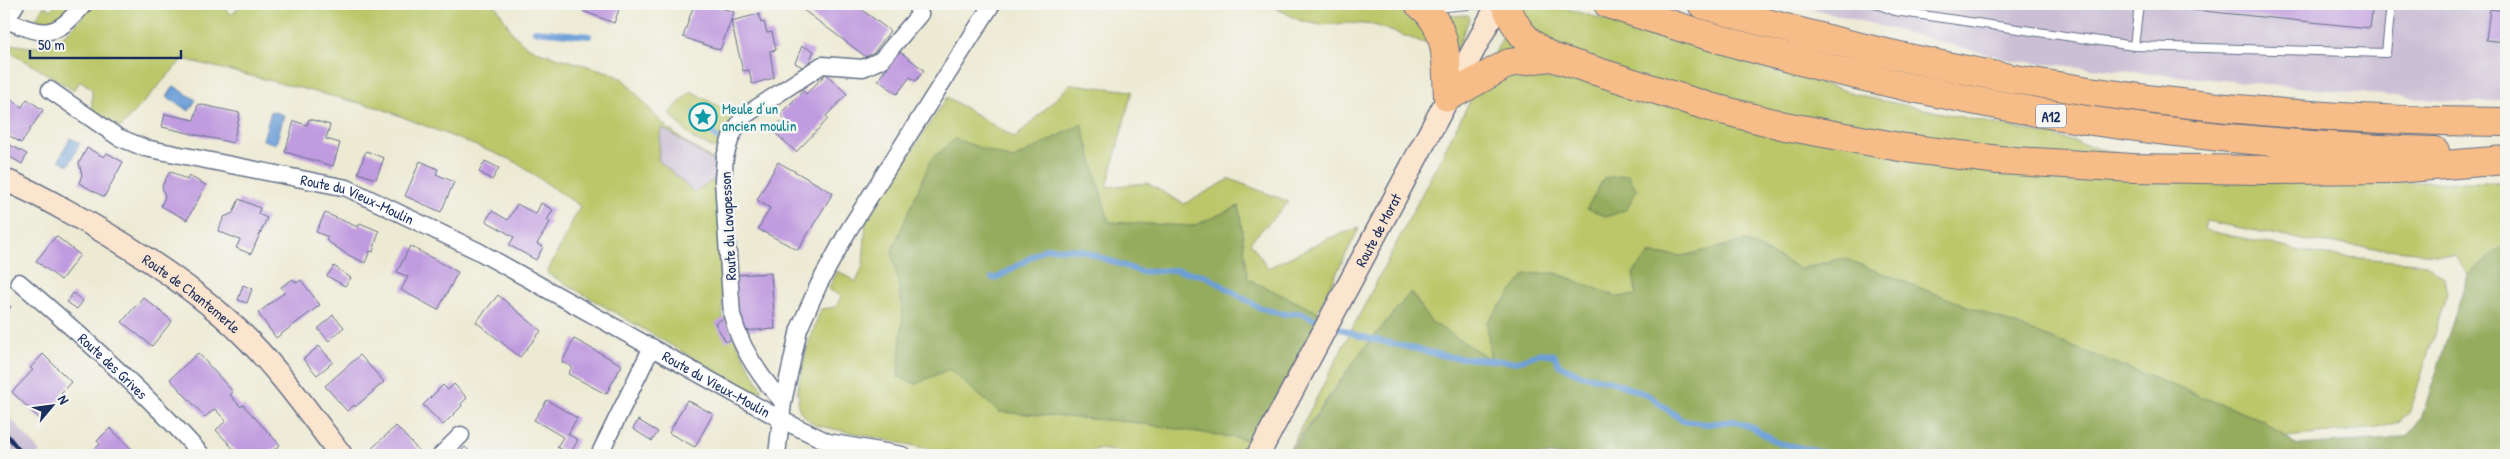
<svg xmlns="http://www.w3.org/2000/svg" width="2510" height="459" viewBox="0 0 2510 459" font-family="'Patrick Hand',sans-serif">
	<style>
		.industrial { fill: #cbbfd5 }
		.green { fill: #bbc769; stroke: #6b7b64; fill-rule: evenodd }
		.forest { fill: #94ac5d; stroke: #586e5e }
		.water { fill: #6c9fd7; stroke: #44679a }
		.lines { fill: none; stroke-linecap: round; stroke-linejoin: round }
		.stream { stroke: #6c9fd7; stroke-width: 6 }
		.building { fill: #c09bdf }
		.lane-casing { stroke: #647087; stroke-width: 10 }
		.street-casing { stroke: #647087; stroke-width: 19 }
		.secondary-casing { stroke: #647087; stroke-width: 25 }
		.highway-casing { stroke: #647087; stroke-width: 30 }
		.lane { stroke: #fff; stroke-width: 8 }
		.street { stroke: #fff; stroke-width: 16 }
		.secondary { stroke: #fce5cf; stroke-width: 22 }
		.highway { stroke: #f7bd88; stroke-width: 28 }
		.rail { stroke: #1b2f5e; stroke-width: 4 }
		.labels { text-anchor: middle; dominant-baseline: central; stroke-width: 5; stroke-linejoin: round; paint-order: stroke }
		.shield { fill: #f6f6f2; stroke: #5d6b8a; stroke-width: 1 }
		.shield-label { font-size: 14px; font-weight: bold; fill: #1b2f5e }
		.culture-label { font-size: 15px; fill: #0d838f; stroke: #f6f6f2; text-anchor: start }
		.street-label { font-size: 15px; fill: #1b2f5e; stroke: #f6f6f2 }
	</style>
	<rect width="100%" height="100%" fill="#f6f6f2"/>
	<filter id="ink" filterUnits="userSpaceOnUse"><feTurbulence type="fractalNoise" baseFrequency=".02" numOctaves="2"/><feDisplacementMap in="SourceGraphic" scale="10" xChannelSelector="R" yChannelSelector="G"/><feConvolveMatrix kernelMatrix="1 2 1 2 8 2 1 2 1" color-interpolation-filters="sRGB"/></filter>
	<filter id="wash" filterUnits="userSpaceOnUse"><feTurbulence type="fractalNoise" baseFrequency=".0096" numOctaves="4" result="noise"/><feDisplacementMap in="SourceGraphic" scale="20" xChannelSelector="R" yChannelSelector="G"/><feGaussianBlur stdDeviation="1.12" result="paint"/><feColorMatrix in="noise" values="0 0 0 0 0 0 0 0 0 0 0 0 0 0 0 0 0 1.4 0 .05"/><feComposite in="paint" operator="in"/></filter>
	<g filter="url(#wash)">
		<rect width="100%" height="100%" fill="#edead4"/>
		<path class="industrial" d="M1795 4H2506V99L2469 103 2015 61Z
			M661 127 713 161 716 168 715 179 694 192 658 160Z
			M4 411 36 447 41 455H4Z"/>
		<path class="green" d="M55 4H76L65 17 48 25 40 23 36 19 44 6 51 10Z
			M93 4H222L231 15 243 4H495L513 34 525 45 542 53 609 72 623 79 663 124 689 145 714 160 718 165 723 317 762 390 755 394 547 273 580 206 512 160 380 108 183 59 120 128 92 109V89L81 81 73 90 4 48V44C13 44 22 46 31 47 60 48 76 24 93 4ZM661 127 713 161 716 168 715 179 694 192 658 160Z
			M1268 4H1404L1415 9 1452 53 1374 25 1350 23 1320 25 1301 21Z
			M1520 4H1551L1870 98 2058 137 2216 182H2506V243L2468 275 2455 256 2307 241 2206 221 2204 230 2316 254 2426 264 2444 278 2447 293 2410 412 2398 422 2379 428 2286 437 2261 420 1843 258 1801 269 1745 241 1683 256 1649 254 1637 295 1618 297 1556 273 1490 360 1430 321 1411 292 1361 352 1287 455Z
			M1468 15 1470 17 1456 51 1446 20 1448 16Z
			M1071 84 1132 91 1107 187 1147 183 1184 204 1230 179 1289 202 1250 242 1268 268 1329 238 1359 228 1246 455H1143L1099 449 1088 451 1080 455H992L939 451 815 425C809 420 799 414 798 405 798 399 800 397 797 392L807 348 821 309 836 307 841 296 828 289 838 271 856 282 863 266 866 221 947 97 1015 138Z
			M691 91 734 115 718 150 693 139 669 113Z"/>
		<path class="forest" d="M1082 124 1109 222 1193 226 1239 206 1248 279 1322 314 1256 441 1131 422 999 412 949 369 916 384 898 377 903 311 892 251 931 159 955 139 1013 159Z
			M1628 175 1637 190 1627 209 1607 217 1587 208 1604 178Z
			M1745 241 1801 269 1843 258 2262 420 2297 445 2389 439 2408 435 2421 419 2468 275 2506 243V455H1289L1361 352 1411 292 1430 321 1490 359 1487 322 1526 274 1556 273 1618 297 1636 295 1633 273 1649 254 1683 256Z"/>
		<path class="water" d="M174 86 196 100 189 111 167 97Z
			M271 111 284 115 276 144 263 140Z
			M70 138 80 143 69 165 59 160Z"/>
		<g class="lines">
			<path class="stream" d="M535 31 589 36
				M695 112 717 138
				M992 278H997L1046 248 1081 250 1141 272 1175 270 1206 276 1258 307 1282 314 1299 313 1359 336 1450 357 1516 362 1541 353 1554 355 1559 365 1581 375 1610 381 1648 395 1683 421 1706 424 1734 421 1755 429 1778 443 1833 455"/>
		</g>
		<g id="blocks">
			<path class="building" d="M578 4H621L614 23 583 11 585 6Z
				M694 4H709L734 12 720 50 683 37Z
				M806 4H859L857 6 890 31 869 59 802 9Z
				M2165 4H2373L2370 28 2164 7Z
				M2490 9 2506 11V42L2486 40Z
				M759 14 761 23 764 22 767 33 772 32 776 50 770 51 774 78 752 84 749 70 743 71 731 21Z
				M802 46 814 51 806 69 795 63Z
				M899 51 924 70 916 81 910 77 897 94 878 80Z
				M826 74 847 94 826 116 828 119 796 152 772 130 784 118 780 114 803 91 806 94Z
				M6 96 22 107 27 99 43 110 21 143 4 132V100Z
				M198 104 240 113 233 143 162 127 165 114 194 120Z
				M309 119 330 125 326 139 340 143 333 166 285 152 294 121 307 125Z
				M10 145 27 154 22 164 5 154Z
				M87 148 104 157 107 153 123 162 104 197 79 183 82 175 79 163Z
				M366 151 384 158 376 179 358 173Z
				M420 161 438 169 436 174 454 182 441 212 405 196Z
				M485 161 499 168 492 180 479 172Z
				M778 162 833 193 798 250 758 229 770 208 757 200Z
				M170 171 187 180 189 176 206 185 187 220 161 206 165 197 162 186Z
				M239 199 260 208 258 214 267 218 251 254 236 248 240 240 218 231 224 217 233 213Z
				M541 203 553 210 547 220 550 222 537 244 543 247 536 260 509 245 514 237 486 221 492 211 508 220 517 204 536 214Z
				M325 213 358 227 360 223 379 231 373 252 370 251 365 263 346 254 326 240 328 237 316 232Z
				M56 236 80 255 61 280 36 261Z
				M410 246 458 272 438 310 401 290 408 277 397 272Z
				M334 266 351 278 345 286 327 276Z
				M771 273 775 329 739 331 735 275Z
				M293 279 296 283 301 280 320 305 276 338 258 313 285 292 281 287Z
				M243 285 252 289 247 303 238 300Z
				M73 293 83 301 77 309 67 302Z
				M498 295 541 331 520 357 476 322Z
				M143 297 172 321 152 346 122 322Z
				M4 300 11 307 4 315Z
				M333 315 344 327 329 341 318 329Z
				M724 318 735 337 726 342 715 323Z
				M574 339 622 365 606 394 568 374 572 367 562 362Z
				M319 346 333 362 317 375 303 359Z
				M198 353 233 392 230 395 241 407 243 405 280 445 268 455H239L216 430 226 421 215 409 205 417 170 379Z
				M43 354 71 382 61 393 63 396 40 419 12 392 33 370 30 368Z
				M360 355 384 382 355 407 354 405 347 411 325 386Z
				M454 384 467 398 461 404 462 406 443 425 423 405 443 385 448 390Z
				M547 400 577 418 568 434 578 440 570 454 557 447 563 437 534 420Z
				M687 400 713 414 695 447 669 433Z
				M638 420 658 432 652 441 633 429Z
				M396 426 420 452 417 455H375L370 450Z
				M110 428 138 455H89L100 444 97 441Z
				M465 447 474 455H457Z"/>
		</g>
	</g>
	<g filter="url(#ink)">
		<use href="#blocks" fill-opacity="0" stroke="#647087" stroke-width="1"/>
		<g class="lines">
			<g class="lane-casing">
				<path id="lane" d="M1877 4 1895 11 2134 46 2386 53 2391 4
					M1434 8 1479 4
					M2134 46 2139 4"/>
			</g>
			<g class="street-casing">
				<g id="street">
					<path d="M6 20C46 37 55 38 84 4"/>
					<path d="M4 24 16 4"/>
					<path id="s1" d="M50 90 118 137 145 148 347 188 478 251 782 420 828 442 902 455"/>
					<path id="s2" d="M19 282C84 337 145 392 202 455"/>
					<path d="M783 402C761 378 740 347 732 315L723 180 725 157 731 137 744 116 822 65 863 68 881 60 920 14 915 4"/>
					<path d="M441 455 461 435"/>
					<path d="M599 455 652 347"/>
					<path d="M777 455 783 402 799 329 819 284 848 231 992 4"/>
				</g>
			</g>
			<g class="secondary-casing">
				<g id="secondary">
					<path id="s3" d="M4 180C32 190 59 207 85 221 134 249 181 280 223 316 269 356 305 407 341 455"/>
					<path id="s4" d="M1258 455 1498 4"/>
				</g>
			</g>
			<g class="highway-casing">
				<path id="highway" d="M1419 4C1449 26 1446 62 1448 97L1509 63 1551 57
					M1505 4C1517 31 1525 41 1551 57L1710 107 1785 126 1905 148 1999 160 2133 168 2266 170 2395 169 2506 160
					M1608 4C1875 94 2152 143 2435 151
					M1702 4C1963 84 2234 121 2506 122"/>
			</g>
			<use href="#lane" class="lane"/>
			<use href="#street" class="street"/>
			<use href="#secondary" class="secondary"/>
			<use href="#highway" class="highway"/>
			<path class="rail" d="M4 431 23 455"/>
		</g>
	</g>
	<defs>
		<g id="sight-ring" transform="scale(1.4375)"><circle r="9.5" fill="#f6f6f2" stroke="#0f9aa8" stroke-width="1.5"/><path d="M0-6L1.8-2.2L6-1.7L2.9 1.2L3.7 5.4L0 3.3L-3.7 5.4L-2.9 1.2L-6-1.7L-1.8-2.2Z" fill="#0f9aa8"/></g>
	</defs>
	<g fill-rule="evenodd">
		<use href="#sight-ring" x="703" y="117"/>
	</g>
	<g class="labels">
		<rect class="shield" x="2036" y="104.5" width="30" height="23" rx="4"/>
		<g class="shield-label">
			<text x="2051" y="116">A12</text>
		</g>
		<g class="culture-label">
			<text x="722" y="108">Meule d’un<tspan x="722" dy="17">ancien moulin</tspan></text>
		</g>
		<g class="street-label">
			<text stroke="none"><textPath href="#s1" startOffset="331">Route du Vieux-Moulin</textPath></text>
			<text transform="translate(728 226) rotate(-93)">Route du Lavapesson</text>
			<text stroke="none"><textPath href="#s4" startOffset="255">Route de Morat</textPath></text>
			<text stroke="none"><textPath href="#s3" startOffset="220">Route de Chantemerle</textPath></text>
			<text stroke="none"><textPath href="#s2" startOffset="126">Route des Grives</textPath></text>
			<text stroke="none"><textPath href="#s1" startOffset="736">Route du Vieux-Moulin</textPath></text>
		</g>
	</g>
	<rect width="2510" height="459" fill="none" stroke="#f6f6f2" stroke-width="20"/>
	<g transform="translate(52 406) rotate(61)" stroke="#f6f6f2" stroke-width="4" paint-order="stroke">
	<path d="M0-4L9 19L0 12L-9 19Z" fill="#1b2f5e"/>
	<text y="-8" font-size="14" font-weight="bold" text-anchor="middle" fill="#1b2f5e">N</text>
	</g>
	<path d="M30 50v8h151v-8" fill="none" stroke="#1b2f5e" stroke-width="2.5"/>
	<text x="38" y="50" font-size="15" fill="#1b2f5e" stroke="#f6f6f2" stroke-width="4" paint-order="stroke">50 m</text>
</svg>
